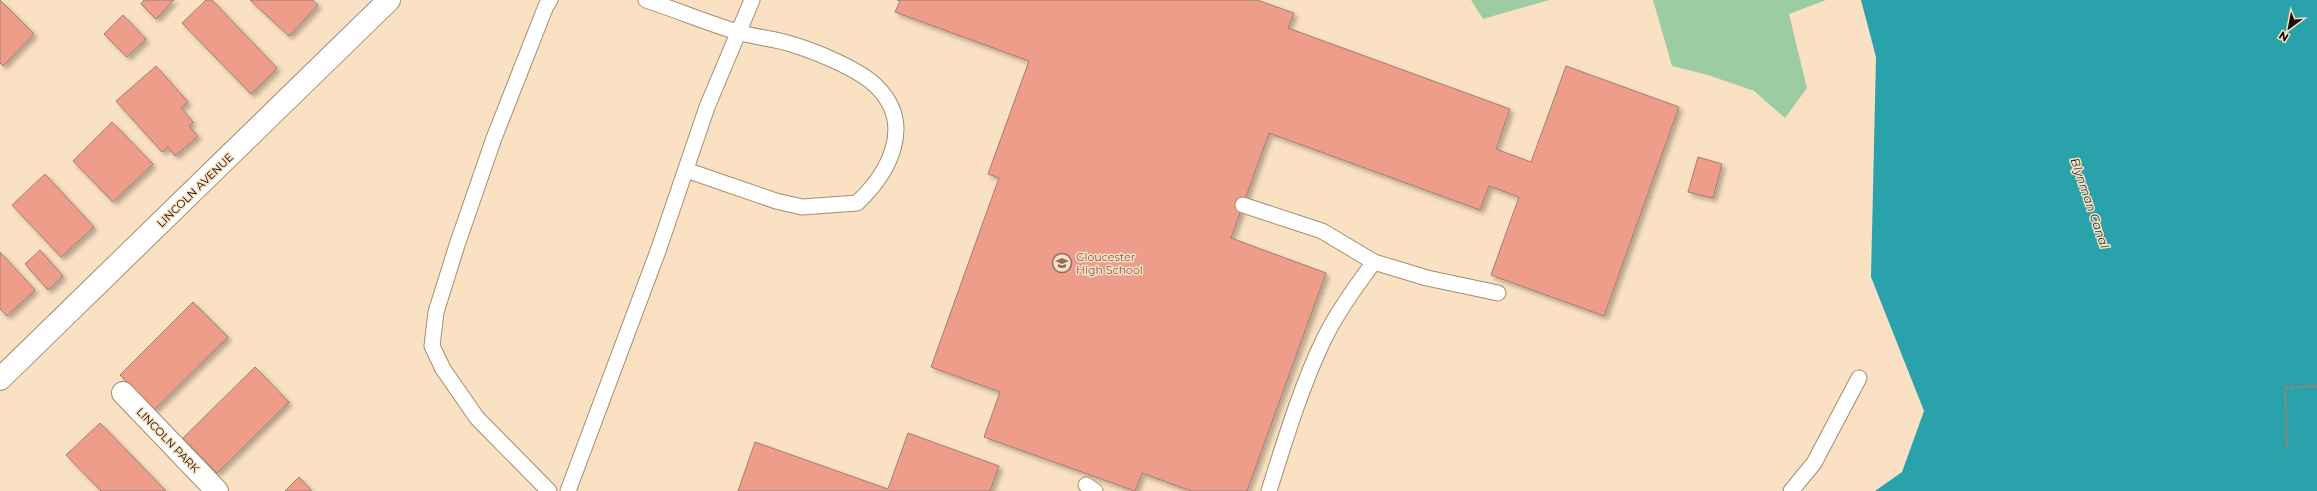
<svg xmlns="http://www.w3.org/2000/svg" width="2317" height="491" viewBox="0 0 2317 491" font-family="Montserrat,sans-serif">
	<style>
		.green { fill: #9bcca2 }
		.water { fill: #2aa2ab }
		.building { fill: #ee9d8a; stroke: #a27d74; filter: url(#shadow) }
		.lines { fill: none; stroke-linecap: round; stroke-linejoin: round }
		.service-casing { stroke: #a38d71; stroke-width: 17 }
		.minor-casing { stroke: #a38d71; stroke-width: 24 }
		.path { stroke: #96846f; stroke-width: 2.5; stroke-dasharray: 4 2; stroke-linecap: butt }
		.service { stroke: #fff; stroke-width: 15 }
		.minor { stroke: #fff; stroke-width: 22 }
		.labels { text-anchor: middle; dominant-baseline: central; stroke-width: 3; stroke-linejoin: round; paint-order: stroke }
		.street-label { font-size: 11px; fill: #160e04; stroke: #fae1c3 }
		.education-label { font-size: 11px; fill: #785e54; stroke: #fae1c3; text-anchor: start }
		.water-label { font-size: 12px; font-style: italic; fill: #1a2f30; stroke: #fae1c3 }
	</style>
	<defs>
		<filter id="shadow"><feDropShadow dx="3.5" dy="3.5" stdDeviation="2" flood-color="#0004"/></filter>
	</defs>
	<rect width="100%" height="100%" fill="#fae1c3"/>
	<path class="green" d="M1471 0H1549L1483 19Z
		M1653 0H1826L1789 14 1807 88 1785 118 1754 91 1708 75 1672 66Z"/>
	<path class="water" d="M1861 0H2317V491H1875L1902 472 1924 411 1871 277 1876 57Z"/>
	<path class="building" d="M0 0 34 34 3 66 0 63Z
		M144 0H174L156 19 141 4Z
		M206 0H212L277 68 251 94 182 23Z
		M250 0H313L318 5 289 36Z
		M897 0H1257L1294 13 1288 28 1510 109 1496 149 1531 162 1566 66 1679 107 1604 316 1491 275 1519 197 1489 186 1480 210 1269 133 1231 238 1326 273 1247 491H1191L1142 473 1135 491 984 437 1000 392 931 367 999 178 988 174 1029 61 895 12 900 1Z
		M123 15 146 39 127 57 104 34Z
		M156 66 188 102 181 108 193 122 189 126 198 136 175 156 168 147 162 152 116 101Z
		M112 122 153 164 113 202 73 161Z
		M1698 157 1722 164 1713 198 1688 192Z
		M45 174 94 227 61 257 12 205Z
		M40 250 63 276 48 290 25 264Z
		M0 252 35 290 7 316 0 309Z
		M193 302 228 337 154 410 120 375Z
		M255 367 289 402 217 473 183 438Z
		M100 423 166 491H101L66 455Z
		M908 433 999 466 990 491H738L755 442 888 489Z
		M299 477 312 491H285Z"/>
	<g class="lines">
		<g class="service-casing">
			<path id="service" d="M646 0C677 10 707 23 738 32 756 38 776 38 794 45 817 52 861 70 877 87 915 125 889 173 857 203L802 207 776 201 686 170
				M1243 205 1322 231 1374 262 1427 278 1498 293
				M1086 485 1095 491
				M549 491 477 418 443 369 432 346 436 312 457 245 494 138 546 6 550 0
				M568 491 658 251 707 107 752 0
				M1269 491C1285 440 1301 387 1324 339 1337 312 1356 286 1374 262
				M1791 491 1814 463 1859 378"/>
		</g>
		<g class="minor-casing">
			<path id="minor" d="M0 379 389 0
				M123 393 217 491"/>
		</g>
		<path class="path" d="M2287 449 2285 388 2317 386"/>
		<use href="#service" class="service"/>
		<use href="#minor" class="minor"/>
	</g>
	<defs>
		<g id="school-ring" transform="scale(1)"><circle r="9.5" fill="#fae1c3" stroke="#8d6e63" stroke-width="1.5"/><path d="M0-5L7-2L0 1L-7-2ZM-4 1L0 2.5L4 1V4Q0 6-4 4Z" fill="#8d6e63"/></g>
	</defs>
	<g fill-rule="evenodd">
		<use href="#school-ring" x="1062" y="263"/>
	</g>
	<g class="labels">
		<g class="street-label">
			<text transform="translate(195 190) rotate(-44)">LINCOLN AVENUE</text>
			<text transform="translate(168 440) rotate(46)">LINCOLN PARK</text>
		</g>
		<g class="education-label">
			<text x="1076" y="257">Gloucester<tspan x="1076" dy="13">High School</tspan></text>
		</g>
		<g class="water-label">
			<text transform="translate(2090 203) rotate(71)">Blynman Canal</text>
		</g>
	</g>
	<g transform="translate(2289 28) rotate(212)" stroke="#fae1c3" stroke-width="3" paint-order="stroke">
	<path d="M0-3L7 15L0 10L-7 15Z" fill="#160e04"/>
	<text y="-6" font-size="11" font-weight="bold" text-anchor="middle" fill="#160e04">N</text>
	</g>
</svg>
